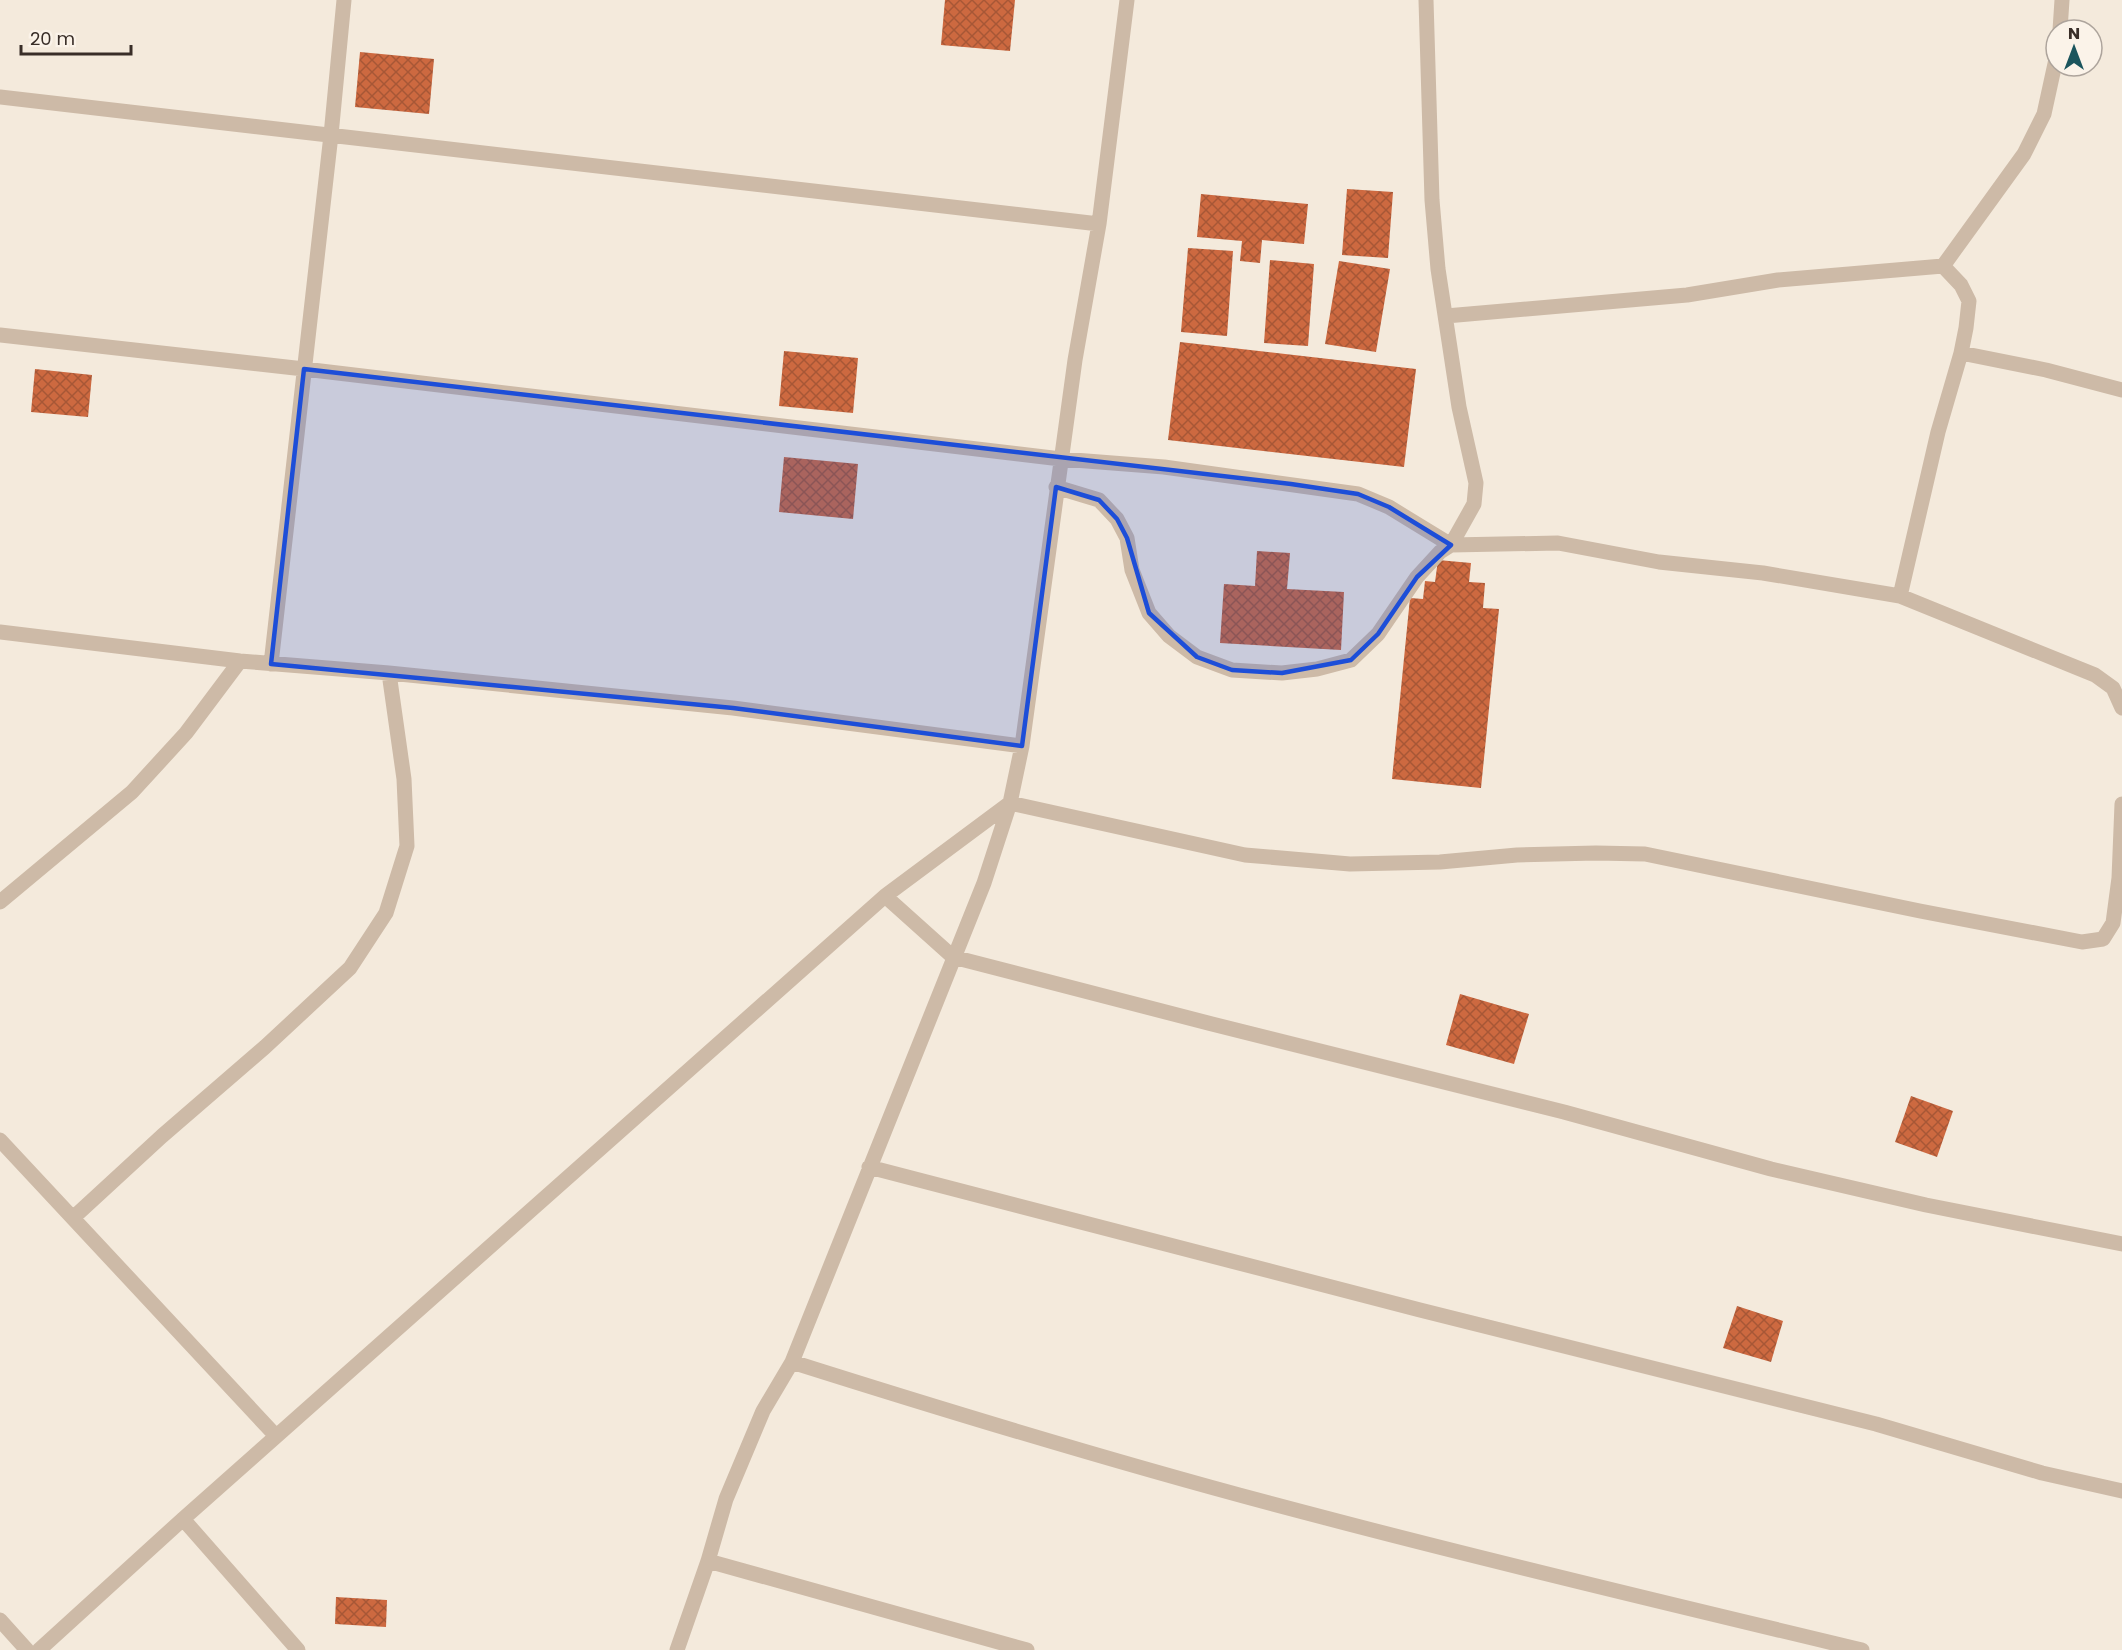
<svg xmlns="http://www.w3.org/2000/svg" width="2122" height="1650" viewBox="0 0 2122 1650" font-family="Poppins,sans-serif">
	<style>
		.building { fill: url(#building-cross-hatch) }
		.lines { fill: none; stroke-linecap: round; stroke-linejoin: round }
		.minor { stroke: #cdbaa7; stroke-width: 15 }
		.marked { fill: #1d4ed8; fill-opacity: 0.2; stroke: #1d4ed8; stroke-width: 4.5; stroke-linejoin: round }
	</style>
	<defs>
		<pattern id="building-cross-hatch" width="8" height="8" patternUnits="userSpaceOnUse" patternTransform="scale(1.5)"><rect width="8" height="8" fill="#cd6940"/><path d="M0 0l8 8M0 8l8-8" fill="none" stroke="#a75736"/></pattern>
	</defs>
	<rect width="100%" height="100%" fill="#f4eadc"/>
	<path class="building" d="M945 0H1015L1010 51 941 45Z
		M360 52 434 59 429 114 355 107Z
		M1347 189 1393 192 1388 258 1342 255Z
		M1201 194 1308 204 1304 244 1262 240 1260 263 1240 261 1242 241 1197 237Z
		M1188 248 1233 251 1227 336 1181 332Z
		M1270 260 1314 264 1308 346 1264 343Z
		M1339 261 1390 269 1376 352 1325 344Z
		M1180 342 1416 369 1404 467 1168 440Z
		M784 351 858 358 853 413 779 406Z
		M35 369 92 375 88 417 31 412Z
		M784 457 858 464 853 519 779 512Z
		M1257 551 1290 553 1287 589 1344 592 1341 650 1220 643 1224 584 1255 586Z
		M1438 560 1471 563 1469 582 1485 583 1483 608 1499 609 1481 788 1392 779 1410 598 1423 599 1425 581 1435 582Z
		M1460 994 1529 1014 1514 1064 1446 1045Z
		M1911 1096 1953 1111 1937 1157 1895 1142Z
		M1737 1306 1783 1321 1771 1362 1723 1348Z
		M336 1597 387 1600 386 1627 335 1624Z"/>
	<g class="lines">
		<path class="minor" d="M2060 30 2062 0
			M0 97 1099 224
			M1446 316 1687 295 1778 280 1943 266
			M0 335 304 369 1061 459 1164 467 1358 494 1389 507 1451 545 1558 543 1659 562 1763 573 1900 596 2095 675 2113 688 2122 708
			M1961 353 2046 370 2122 390
			M1056 487 1099 500 1117 519 1127 538 1132 570 1149 613 1169 636 1197 657 1232 670 1282 673 1317 669 1351 660 1378 634 1417 577 1440 552 1451 545 1474 504 1476 483 1459 407 1438 269 1432 200 1426 0
			M1900 596 1938 432 1961 353 1966 328 1969 301 1961 285 1943 266 2024 154 2044 114 2056 59
			M0 632 240 661 389 673 733 708 1022 746
			M271 664 331 135 344 0
			M885 896 953 957 1212 1024 1564 1112 1771 1169 1926 1205 2122 1244
			M0 902 132 792 186 733 240 661
			M0 1140 276 1436
			M869 1167 1420 1310 1876 1424 2042 1473 2122 1491
			M74 1217 162 1136 265 1047 350 968 386 913 407 846 404 779 389 673
			M792 1362C969 1418 1147 1472 1326 1518 1504 1565 1683 1607 1862 1650
			M183 1519 298 1650
			M708 1561 1027 1650
			M0 1620 27 1650
			M39 1650 183 1519 885 896 1010 803 1245 855 1350 864 1440 862 1517 855 1596 853 1645 854 1920 911 2082 942 2103 939 2113 923 2119 878 2122 804
			M677 1650 708 1561 726 1499 763 1411 792 1362 984 883 1010 803 1022 746 1075 360 1099 224 1127 0"/>
	</g>
	<path class="marked" d="M304 369 1291 484 1358 494 1389 507 1451 545 1417 577 1378 634 1351 660 1282 673 1232 670 1197 657 1149 613 1127 538 1117 519 1099 500 1056 487 1022 746 733 708 271 664Z"/>
	<g transform="translate(2074 48)"><circle r="28" fill="#fbf3e9" stroke="#ada49c" stroke-width="1.5"/>
	<path d="M0-4.5L10 22L0 15L-10 22Z" fill="#1b555d"/>
	<text y="-9" font-size="16" font-weight="bold" text-anchor="middle" fill="#392e28">N</text>
	</g>
	<path d="M21 45v9h110v-9" fill="none" stroke="#392e28" stroke-width="3"/>
	<text x="30" y="45" font-size="18" fill="#392e28" stroke="#fbf3e9" stroke-width="4.5" paint-order="stroke">20 m</text>
</svg>
